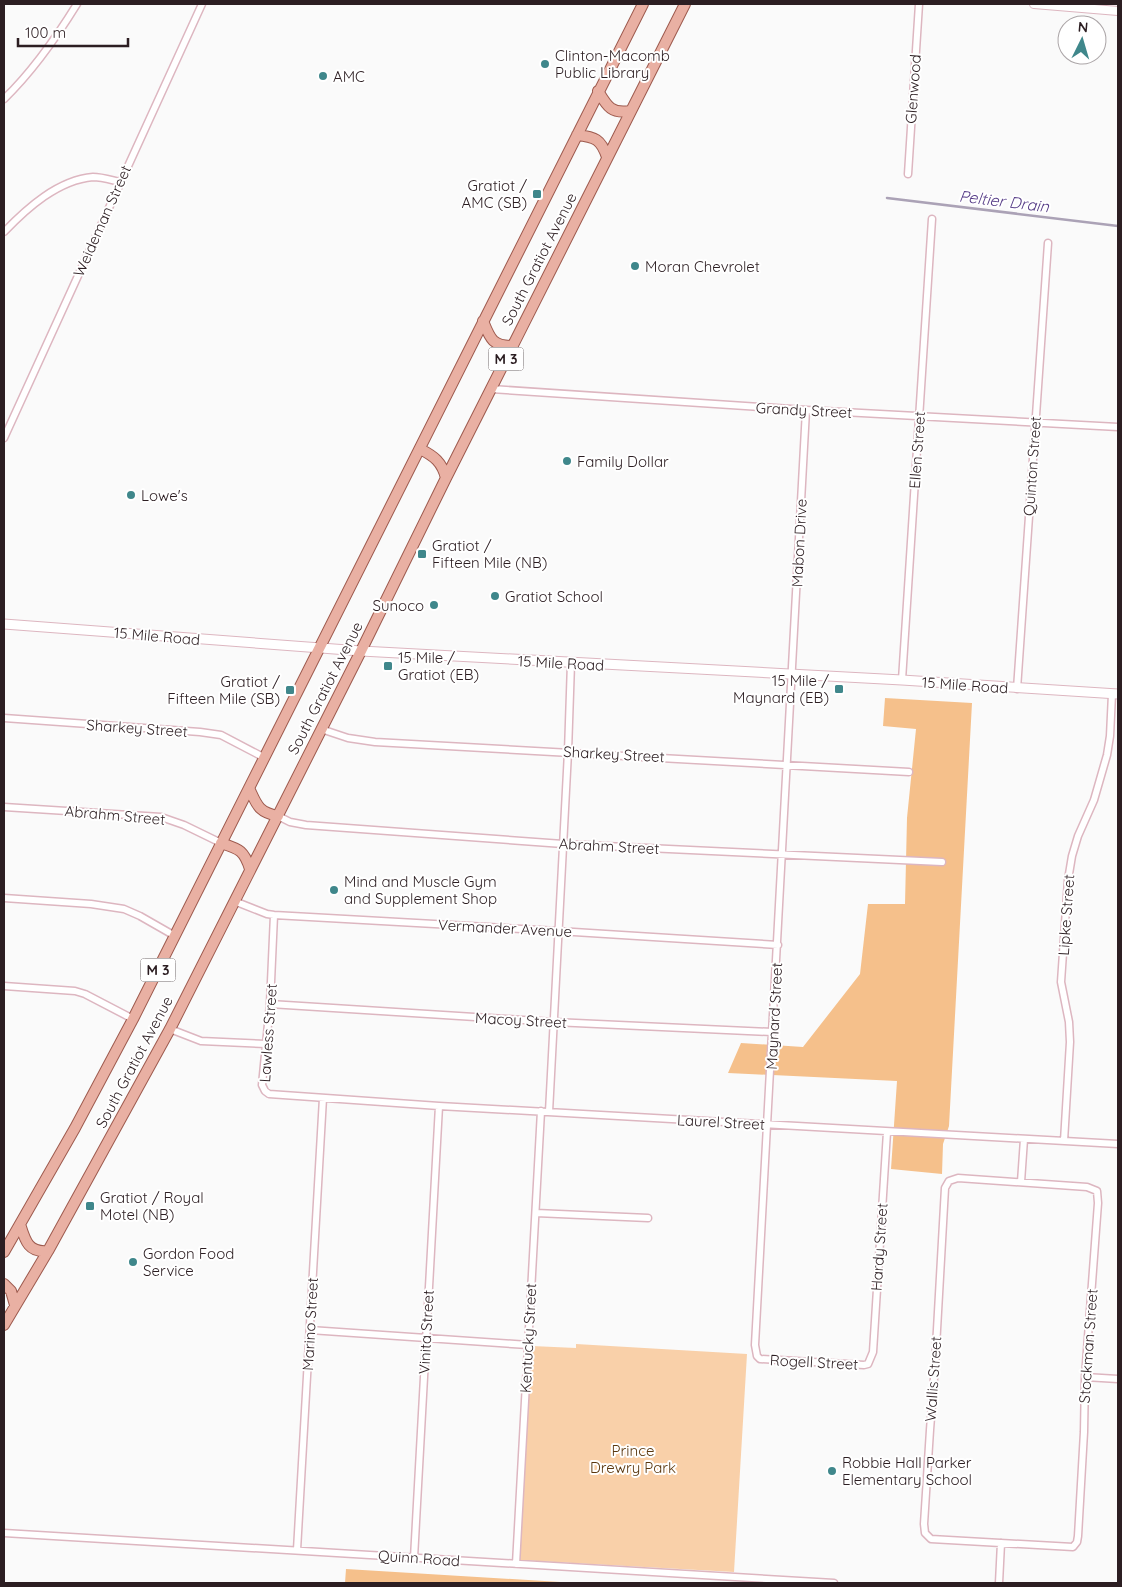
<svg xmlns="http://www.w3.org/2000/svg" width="1122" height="1587" viewBox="0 0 1122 1587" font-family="Quicksand,sans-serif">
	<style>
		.green { fill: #f9d0a9 }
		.forest { fill: #f5c08b }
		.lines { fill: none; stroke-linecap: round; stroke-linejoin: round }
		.stream { stroke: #aba2b6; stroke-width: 2.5 }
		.minor-casing { stroke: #ddb6c0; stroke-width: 9 }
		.tertiary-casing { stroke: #ddb6c0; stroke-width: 10 }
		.secondary-casing { stroke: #ddb6c0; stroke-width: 11 }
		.primary-casing { stroke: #9d5a4e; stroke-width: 12 }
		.minor { stroke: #fff; stroke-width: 6 }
		.tertiary { stroke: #fff; stroke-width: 8 }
		.secondary { stroke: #fff; stroke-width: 9 }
		.primary { stroke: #e9b0a3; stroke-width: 10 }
		.poi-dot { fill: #3f878b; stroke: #fff; stroke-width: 2 }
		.labels { text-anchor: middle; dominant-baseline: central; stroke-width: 4; stroke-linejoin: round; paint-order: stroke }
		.shield { fill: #fff; stroke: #6b6264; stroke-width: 1 }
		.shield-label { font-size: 14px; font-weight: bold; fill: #2c1e22 }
		.poi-label { font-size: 15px; fill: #2c1e22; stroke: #fff; text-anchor: start }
		.street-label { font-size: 15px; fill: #2c1e22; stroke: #fff }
		.park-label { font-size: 15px; fill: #5a370e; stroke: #fff }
		.water-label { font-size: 16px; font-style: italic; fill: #553b86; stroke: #fff }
	</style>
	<rect width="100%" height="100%" fill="#fafafa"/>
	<path class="green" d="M576 1344 747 1354 734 1572 519 1560 532 1346 576 1348Z"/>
	<path class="forest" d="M885 698 972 703 949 1126 943 1144 942 1174 891 1169 897 1081 728 1073 741 1043 803 1047 860 974 868 904H905L907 818 916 729 883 726Z
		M346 1569 577 1583H345Z"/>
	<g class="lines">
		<path class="stream" d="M887 198 1118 226"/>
		<g class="minor-casing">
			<path id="minor" d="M4 99C33 71 56 38 77 4
				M908 174 919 4
				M4 232C27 208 58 180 93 177 102 177 111 180 120 182
				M491 389 806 410 1118 427
				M806 410 755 1345 757 1356 760 1359 864 1365 868 1364 873 1352 887 1132
				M4 438 202 4
				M902 680 932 219
				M1017 689 1048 243
				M4 718 200 732 221 735 265 758
				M321 729 348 738 375 742 909 772
				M4 807 161 817 184 825 221 843
				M278 816 290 822 306 825 563 844 942 862
				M4 898 91 904 124 909 140 916 175 936
				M234 901 267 914 274 915 558 931 778 945
				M274 915 270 1004 262 1085 265 1091 269 1094 439 1106 1118 1144
				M4 986 75 991 85 994 133 1019
				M270 1004 554 1022 772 1032
				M170 1029 201 1041 266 1044
				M549 1112 568 752 571 663
				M1064 1141 1070 1042 1069 1022 1061 982 1068 880 1072 856 1078 836 1094 800 1107 755 1110 736 1112 694
				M958 1178 1087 1187 1097 1191 1098 1203 1085 1377 1084 1432 1078 1536 1077 1542 1073 1547 931 1539 925 1533 924 1524 930 1430 935 1365 945 1188 949 1181Z
				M1021 1182 1024 1139
				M536 1213 648 1218
				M310 1330 528 1345
				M1085 1377 1118 1379
				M4 1533 834 1583
				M297 1550 323 1098
				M414 1558 439 1106
				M516 1564 541 1111
				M999 1583 1001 1543"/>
		</g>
		<g class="tertiary-casing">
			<path id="tertiary" d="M1034 4 1118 11"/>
		</g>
		<g class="secondary-casing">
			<path id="secondary" d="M4 624 361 651 902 680 1118 694"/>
		</g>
		<g class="primary-casing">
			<path id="primary" d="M598 91C607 106 611 114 630 111
				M577 135C595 137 601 139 607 157
				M483 321C490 338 492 346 512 346
				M420 449C434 456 442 462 446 478
				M249 788C257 805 258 812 278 816
				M221 843C239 849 244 850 250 869
				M20 1224C25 1240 28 1253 48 1251
				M4 1252 75 1128 133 1019 643 4
				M4 1284 11 1291 15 1305
				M4 1325 48 1251 170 1029 361 651 446 478 685 4"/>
		</g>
		<use href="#minor" class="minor"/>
		<use href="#tertiary" class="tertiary"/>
		<use href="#secondary" class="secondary"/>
		<use href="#primary" class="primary"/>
	</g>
	<g class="poi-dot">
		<circle cx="545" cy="64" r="5"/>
		<circle cx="323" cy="76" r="5"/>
		<rect x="532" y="189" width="10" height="10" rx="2.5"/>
		<circle cx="635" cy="266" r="5"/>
		<circle cx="567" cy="461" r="5"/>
		<circle cx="131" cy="495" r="5"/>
		<rect x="417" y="549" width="10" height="10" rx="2.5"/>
		<circle cx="495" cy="596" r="5"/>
		<circle cx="434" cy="605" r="5"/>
		<rect x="383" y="661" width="10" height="10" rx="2.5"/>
		<rect x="834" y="684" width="10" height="10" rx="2.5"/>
		<rect x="285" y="685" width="10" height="10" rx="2.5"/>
		<circle cx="334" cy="890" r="5"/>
		<rect x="85" y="1201" width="10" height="10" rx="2.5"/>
		<circle cx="133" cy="1262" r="5"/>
		<circle cx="832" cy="1471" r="5"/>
	</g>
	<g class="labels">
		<g class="shield">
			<rect x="488.5" y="347.5" width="35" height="23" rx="4"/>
			<rect x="140.5" y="958.5" width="35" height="23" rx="4"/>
		</g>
		<g class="shield-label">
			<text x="506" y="359">M 3</text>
			<text x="158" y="970">M 3</text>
		</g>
		<g class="poi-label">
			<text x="555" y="55">Clinton-Macomb<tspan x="555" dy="17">Public Library</tspan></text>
			<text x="333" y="76">AMC</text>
			<text x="527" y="185" text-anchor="end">Gratiot /<tspan x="527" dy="17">AMC (SB)</tspan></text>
			<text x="645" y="266">Moran Chevrolet</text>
			<text x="577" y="461">Family Dollar</text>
			<text x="141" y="495">Lowe's</text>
			<text x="432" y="545">Gratiot /<tspan x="432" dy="17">Fifteen Mile (NB)</tspan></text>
			<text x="505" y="596">Gratiot School</text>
			<text x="424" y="605" text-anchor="end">Sunoco</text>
			<text x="398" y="657">15 Mile /<tspan x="398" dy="17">Gratiot (EB)</tspan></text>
			<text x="829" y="680" text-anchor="end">15 Mile /<tspan x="829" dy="17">Maynard (EB)</tspan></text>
			<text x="280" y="681" text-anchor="end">Gratiot /<tspan x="280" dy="17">Fifteen Mile (SB)</tspan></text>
			<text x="344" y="881">Mind and Muscle Gym<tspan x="344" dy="17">and Supplement Shop</tspan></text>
			<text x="100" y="1197">Gratiot / Royal<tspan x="100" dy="17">Motel (NB)</tspan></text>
			<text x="143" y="1253">Gordon Food<tspan x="143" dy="17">Service</tspan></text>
			<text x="842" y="1462">Robbie Hall Parker<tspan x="842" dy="17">Elementary School</tspan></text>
		</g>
		<g class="street-label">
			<text transform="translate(913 89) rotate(-86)">Glenwood</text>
			<text transform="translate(102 221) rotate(-66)">Weideman Street</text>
			<text transform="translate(539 259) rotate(-63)">South Gratiot Avenue</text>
			<text transform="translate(804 410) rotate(3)">Grandy Street</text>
			<text transform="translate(917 450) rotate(-86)">Ellen Street</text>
			<text transform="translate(1032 466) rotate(-86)">Quinton Street</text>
			<text transform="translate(799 543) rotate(-87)">Mabon Drive</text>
			<text transform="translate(157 636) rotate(5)">15 Mile Road</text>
			<text transform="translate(561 663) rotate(3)">15 Mile Road</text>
			<text transform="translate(965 685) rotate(4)">15 Mile Road</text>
			<text transform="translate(325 688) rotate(-63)">South Gratiot Avenue</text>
			<text transform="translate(137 728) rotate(4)">Sharkey Street</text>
			<text transform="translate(614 754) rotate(3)">Sharkey Street</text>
			<text transform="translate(115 815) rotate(5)">Abrahm Street</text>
			<text transform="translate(609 846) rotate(3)">Abrahm Street</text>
			<text transform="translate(1066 915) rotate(-86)">Lipke Street</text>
			<text transform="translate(505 928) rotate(3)">Vermander Avenue</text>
			<text transform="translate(774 1016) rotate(-87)">Maynard Street</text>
			<text transform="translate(521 1020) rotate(3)">Macoy Street</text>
			<text transform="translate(268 1033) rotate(-86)">Lawless Street</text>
			<text transform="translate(134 1062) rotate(-62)">South Gratiot Avenue</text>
			<text transform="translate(721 1122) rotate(3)">Laurel Street</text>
			<text transform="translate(879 1247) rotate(-86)">Hardy Street</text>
			<text transform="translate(310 1324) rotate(-87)">Marino Street</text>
			<text transform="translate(426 1332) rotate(-87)">Vinita Street</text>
			<text transform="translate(528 1338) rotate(-87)">Kentucky Street</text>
			<text transform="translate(1088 1346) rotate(-86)">Stockman Street</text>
			<text transform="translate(814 1362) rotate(3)">Rogell Street</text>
			<text transform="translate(933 1379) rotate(-86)">Wallis Street</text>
			<text transform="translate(419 1558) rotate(4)">Quinn Road</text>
		</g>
		<g class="park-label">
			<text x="633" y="1450">Prince<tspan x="633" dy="17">Drewry Park</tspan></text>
		</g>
		<g class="water-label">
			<text transform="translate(1004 201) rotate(7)">Peltier Drain</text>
		</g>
	</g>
	<rect width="1122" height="1587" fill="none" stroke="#2c1e22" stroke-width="10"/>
	<g transform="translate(1082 40) rotate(5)"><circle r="24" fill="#ffffff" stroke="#aba5a7"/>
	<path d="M0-4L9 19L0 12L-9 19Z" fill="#3f878b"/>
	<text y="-8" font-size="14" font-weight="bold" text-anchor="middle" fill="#2c1e22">N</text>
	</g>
	<path d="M18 38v8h110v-8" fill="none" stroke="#2c1e22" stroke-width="2.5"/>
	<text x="25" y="38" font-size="15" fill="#2c1e22" stroke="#ffffff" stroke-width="4" paint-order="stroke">100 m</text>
</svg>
